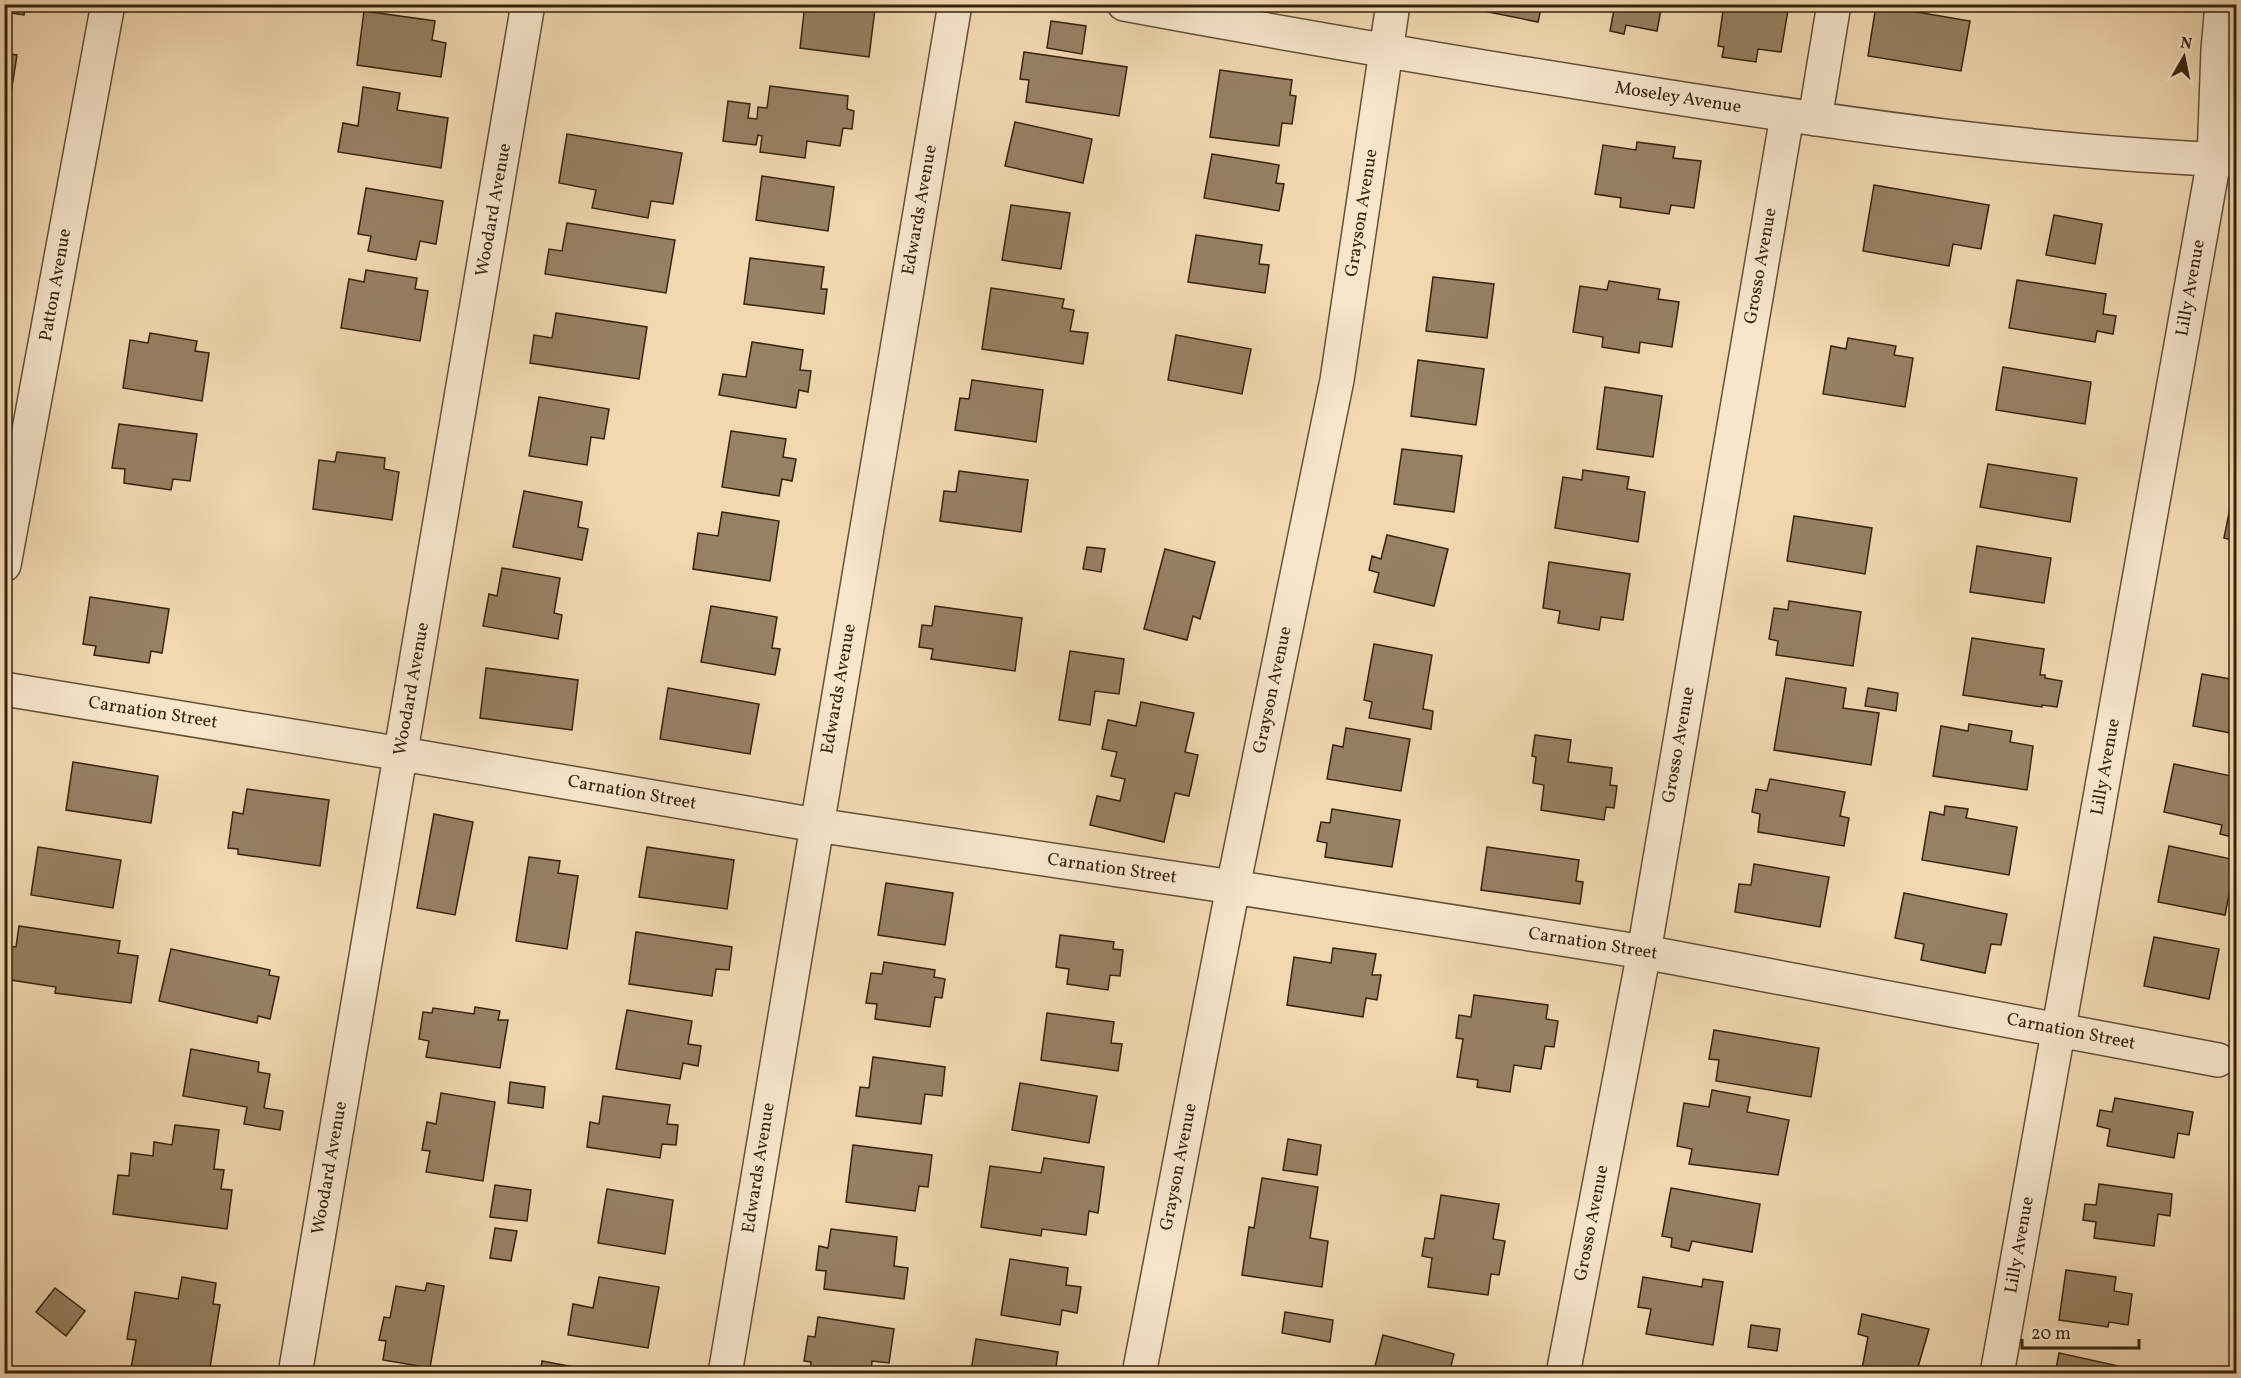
<svg xmlns="http://www.w3.org/2000/svg" width="2241" height="1378" viewBox="0 0 2241 1378" font-family="Vollkorn,serif">
	<style>
		.building { fill: #978163; stroke: #35230f; stroke-width: 1.5 }
		.lines { fill: none; stroke-linecap: round; stroke-linejoin: round }
		.minor-casing { stroke: #645038; stroke-width: 36 }
		.minor { stroke: #f6e6cc; stroke-width: 33 }
		.labels { text-anchor: middle; dominant-baseline: central; stroke-width: 4.5; stroke-linejoin: round; paint-order: stroke }
		.street-label { font-size: 18px; fill: #35230f; stroke: #f6e6cc }
	</style>
	<rect width="100%" height="100%" fill="#f1d8b1"/>
	<filter id="stains"><feTurbulence type="fractalNoise" baseFrequency=".00333" numOctaves="4"/><feColorMatrix values="0 0 0 0 .2 0 0 0 0 .09 0 0 0 0 .02 0 0 0 .5 -.17"/></filter>
	<radialGradient id="worn" r=".72"><stop offset=".6" stop-color="#630" stop-opacity="0"/><stop offset="1" stop-color="#630" stop-opacity=".3"/></radialGradient>
	<path class="building" d="M4 4H26L24 15 4 12Z
		M805 4H840L875 9 869 57 800 48Z
		M1469 4H1542L1538 22 1468 8Z
		M1615 4H1662L1657 31 1626 25 1624 34 1610 31Z
		M1724 4H1789L1781 52 1758 49 1756 62 1722 57 1724 47 1718 46Z
		M1876 5 1970 21 1961 71 1868 56Z
		M364 11 435 21 432 40 446 43 441 77 357 65Z
		M1051 21 1086 26 1082 54 1047 48Z
		M1024 52 1127 67 1119 116 1026 102 1029 80 1020 79Z
		M4 53 17 55 10 99 4 98Z
		M1220 70 1292 80 1290 95 1296 96 1292 124 1282 123 1279 146 1210 137Z
		M770 86 848 96 847 109 854 111 852 129 843 128 840 146 807 141 805 158 760 152 762 136 758 135 756 145 723 141 728 101 750 104 748 118 757 119 758 107 767 108Z
		M363 87 400 93 397 110 448 118 441 168 338 152 343 123 358 126Z
		M1015 122 1092 139 1083 183 1005 166Z
		M567 134 682 153 673 204 651 201 648 218 592 208 596 190 559 183Z
		M1637 142 1675 147 1673 158 1701 161 1694 208 1671 205 1669 214 1620 207 1621 198 1595 194 1603 145 1636 150Z
		M1212 154 1279 165 1276 183 1284 184 1279 211 1204 198Z
		M762 176 834 187 828 231 756 220Z
		M1874 185 1989 205 1981 249 1953 244 1949 266 1863 251Z
		M366 188 443 201 436 244 420 241 416 260 368 251 371 236 358 234Z
		M1011 205 1070 213 1061 269 1002 260Z
		M2054 215 2102 224 2095 264 2046 255Z
		M567 223 675 240 666 293 545 274 549 249 562 251Z
		M1196 235 1262 245 1259 264 1269 265 1265 293 1188 282Z
		M750 258 824 267 821 289H827L824 314 744 304Z
		M366 270 417 278 415 289 428 291 420 341 341 328 349 279 364 282Z
		M1433 277 1494 284 1487 338 1426 331Z
		M2017 280 2106 294 2103 314 2116 316 2113 334 2097 331 2095 342 2009 328Z
		M1609 281 1660 289 1658 299 1679 302 1672 347 1640 342 1639 353 1602 347 1603 337 1573 332 1580 286 1607 290Z
		M991 288 1064 299 1062 308 1074 310 1070 331 1088 333 1083 364 982 349Z
		M556 313 647 327 639 379 530 363 534 335 552 338Z
		M150 333 197 341 195 351 209 353 202 401 123 388 130 340 148 343Z
		M1176 335 1251 349 1242 394 1168 380Z
		M1848 338 1896 346 1894 355 1913 358 1905 407 1823 394 1831 346 1846 349Z
		M752 342 803 350 800 370 811 371 808 392 799 390 796 408 719 395 723 374 746 377Z
		M1418 360 1484 369 1476 425 1411 416Z
		M2003 367 2091 382 2085 424 1996 410Z
		M972 380 1043 390 1036 442 955 430 960 398 969 399Z
		M1605 387 1662 396 1653 457 1597 449Z
		M539 397 609 409 604 439 591 437 587 465 529 456Z
		M119 424 197 434 190 481 173 479 171 490 124 483 125 469 112 468Z
		M731 431 786 439 783 457 796 459 792 481 782 479 779 496 722 487Z
		M1402 449 1462 456 1454 512 1394 504Z
		M337 452 385 458 384 469 399 472 392 520 313 509 319 460 335 462Z
		M1988 464 2077 478 2070 522 1980 507Z
		M1583 470 1629 477 1627 489 1645 492 1638 542 1555 528 1563 477 1582 480Z
		M959 471 1028 480 1021 532 940 521 944 491 956 492Z
		M524 491 582 502 578 527 588 529 582 560 513 547Z
		M2233 493 2236 494V541L2224 538Z
		M722 512 779 521 770 581 693 569 698 533 718 536Z
		M1794 516 1872 528 1865 574 1787 561Z
		M1387 535 1448 549 1434 606 1374 592 1379 573 1369 570 1372 556 1381 559Z
		M1977 546 2051 558 2044 603 1970 592Z
		M1087 547 1105 549 1101 572 1083 569Z
		M1165 549 1215 562 1200 619 1193 616 1187 640 1144 629Z
		M1549 562 1630 574 1623 620 1601 617 1599 630 1558 623 1560 611 1543 608Z
		M502 568 560 578 554 613 562 615 558 639 483 626 489 594 497 596Z
		M90 597 169 609 162 653 151 651 149 663 94 655 96 646 83 644Z
		M1789 601 1861 612 1853 666 1776 655 1778 641 1769 639 1774 608 1788 610Z
		M711 606 777 617 772 648 780 649 775 675 701 662Z
		M935 606 1022 618 1015 671 931 659 933 649 919 647 922 625 932 626Z
		M1972 638 2044 649 2040 675H2045V678L2062 681 2057 707 2042 705V707L1963 695Z
		M1374 644 1432 655 1423 709 1433 711 1431 729 1369 718 1372 702 1364 700Z
		M1070 651 1124 659 1119 694 1095 691 1090 725 1059 720Z
		M486 668 578 680 572 730 480 718Z
		M2202 674 2236 680V734L2193 726Z
		M1786 678 1846 688 1843 708 1879 713 1871 765 1774 750Z
		M668 688 759 704 750 754 660 739Z
		M1868 688 1898 693 1896 711 1865 706Z
		M1141 702 1194 713 1185 752 1198 755 1189 796 1175 793 1164 842 1090 825 1097 796 1120 801 1125 779 1111 776 1117 752 1102 749 1108 720 1136 726Z
		M1969 724 2012 731 2010 742 2033 746 2027 790 1933 776 1941 726 1968 731Z
		M1346 728 1410 739 1401 791 1327 779 1333 745 1343 747Z
		M1535 735 1571 740 1568 762 1612 768 1610 785 1617 786 1614 808 1606 807 1604 820 1541 810 1544 785 1533 783 1536 757 1532 756Z
		M73 762 158 776 151 823 66 810Z
		M2174 764 2236 777V838L2220 834 2222 825 2164 812Z
		M1770 779 1845 792 1840 816 1849 818 1844 846 1758 832 1760 814 1752 812 1756 789 1767 791Z
		M247 789 329 800 320 866 238 854V849L228 848 233 812 243 814Z
		M1945 806 1968 809 1966 818 2017 827 2009 875 1922 860 1930 812 1944 815Z
		M1332 809 1400 820 1392 867 1325 857 1327 843 1317 841 1321 822 1330 823Z
		M434 814 473 822 455 915 417 908Z
		M2169 846 2236 860 2225 915 2158 902Z
		M38 847 121 860 113 908 31 895Z
		M647 847 734 860 727 909 639 897Z
		M1487 847 1579 860 1576 881 1583 882 1580 904 1481 890Z
		M529 857 560 861 558 873 578 876 567 949 516 941Z
		M1754 864 1829 877 1820 927 1735 912 1739 884 1751 885Z
		M886 883 953 893 945 945 878 935Z
		M1904 893 2007 914 2001 945 1991 944 1985 973 1921 960 1924 944 1895 938Z
		M19 926 120 941 118 953 138 956 131 1003 55 993 56 987 11 980V973L4 971V964L7 946 16 947Z
		M636 932 732 947 729 970 716 969 712 996 629 984Z
		M1060 935 1114 942 1113 949 1123 950 1120 976 1110 975 1108 990 1067 984 1069 969 1056 967Z
		M2154 937 2219 949 2209 999 2144 986Z
		M1333 948 1376 954 1372 975H1381L1377 1000 1366 998 1363 1017 1287 1005 1294 957 1331 963Z
		M171 949 270 970 269 975 279 977 270 1019 258 1016 257 1023 159 1001Z
		M884 962 935 970 934 977 945 979 942 998 935 997 930 1027 875 1019 877 1004 866 1003 871 973 882 974Z
		M1474 995 1548 1005 1546 1019 1558 1021 1554 1047 1545 1046 1541 1069 1514 1065 1510 1092 1477 1087 1478 1080 1457 1077 1463 1039 1456 1038 1459 1015 1471 1017Z
		M475 1007 500 1011 498 1020H508L500 1068 426 1057 429 1041 419 1039 423 1012 432 1013 433 1008 474 1014Z
		M627 1010 692 1021 688 1044 701 1046 698 1066 683 1063 680 1079 616 1069Z
		M1047 1013 1114 1022 1111 1043 1122 1044 1118 1071 1041 1060Z
		M1714 1030 1819 1048 1811 1097 1716 1081 1719 1060 1709 1059Z
		M191 1049 259 1062 258 1072 270 1074 264 1108 283 1111 280 1130 244 1124 247 1107 183 1096Z
		M873 1057 945 1067 942 1096 925 1094 921 1124 856 1116 860 1087 869 1088Z
		M510 1082 545 1087 543 1108 508 1103Z
		M1020 1083 1097 1096 1089 1143 1012 1130Z
		M1712 1090 1750 1097 1747 1112 1789 1120 1778 1175 1689 1164 1692 1149 1677 1146 1684 1103 1709 1107Z
		M441 1093 495 1102 483 1181 426 1172 430 1151 422 1150 427 1122 436 1124Z
		M603 1096 670 1105 667 1124 678 1125 676 1145 662 1144 660 1158 587 1147 590 1122 599 1124Z
		M2115 1098 2193 1112 2189 1135 2178 1133 2174 1158 2107 1146 2110 1129 2097 1126 2100 1110 2112 1112Z
		M175 1125 219 1130 214 1169 224 1170 221 1189 232 1190 227 1229 113 1214 118 1175 129 1176 131 1153 153 1156 154 1142 172 1145Z
		M1288 1139 1321 1145 1317 1175 1283 1170Z
		M853 1145 932 1155 928 1187 919 1186 915 1211 846 1202Z
		M1044 1158 1104 1167 1098 1213 1089 1211 1086 1235 1042 1229 1041 1236 981 1227 990 1166 1041 1173Z
		M1262 1178 1318 1187 1310 1238 1328 1241 1322 1287 1242 1275 1249 1227 1254 1228Z
		M2099 1184 2172 1194 2170 1216 2158 1214 2154 1246 2094 1238 2096 1222 2083 1220 2085 1204 2096 1205Z
		M495 1185 531 1190 527 1221 490 1217Z
		M1671 1188 1760 1204 1752 1252 1692 1241 1689 1251 1671 1247 1672 1238 1662 1236Z
		M607 1189 673 1200 665 1254 598 1243Z
		M1441 1195 1499 1204 1493 1239 1505 1241 1499 1275 1491 1274 1488 1295 1428 1287 1432 1258 1422 1256 1425 1238 1434 1239Z
		M495 1228 517 1231 511 1261 490 1258Z
		M831 1229 897 1237 894 1266 908 1268 904 1299 824 1289 826 1271 816 1270 819 1246 828 1248Z
		M1010 1259 1068 1268 1066 1285 1081 1287 1077 1313 1062 1310 1060 1325 1001 1315Z
		M2066 1270 2116 1277 2114 1291 2132 1294 2128 1325 2109 1322 2108 1327 2059 1320Z
		M182 1277 216 1283 213 1304 220 1305 209 1374H130L136 1340 127 1339 135 1292 178 1299Z
		M599 1277 659 1287 648 1348 568 1335 573 1304 593 1308Z
		M1643 1277 1702 1287 1703 1279 1723 1282 1713 1345 1646 1334 1651 1309 1638 1307Z
		M427 1283 444 1286 430 1368 383 1360 386 1341 379 1340 384 1317 390 1318 396 1286 425 1291Z
		M55 1288 85 1311 66 1336 36 1312Z
		M1285 1312 1333 1320 1330 1342 1282 1333Z
		M1862 1314 1929 1329 1916 1374H1861L1868 1337 1858 1334Z
		M818 1317 894 1329 889 1363 872 1361 871 1374H810L811 1362 804 1361 808 1336 815 1337Z
		M1751 1325 1780 1329 1777 1351 1748 1347Z
		M1383 1335 1454 1354 1449 1374H1373Z
		M976 1339 1058 1352 1055 1374H978V1372L971 1371Z
		M2059 1353 2123 1367 2121 1374H2055Z
		M542 1361 611 1374H540Z
		M4 1367 18 1370 17 1374H4Z"/>
	<g class="lines">
		<g class="minor-casing">
			<path id="minor" d="M1124 4C1302 37 1479 67 1658 95 1849 125 2041 153 2235 160
				M1815 119 1834 4
				M4 565 108 4
				M4 689 402 754 816 825 1233 887 1644 952 2218 1060
				M295 1374 528 4
				M725 1374 955 4
				M1139 1374 1233 887 1337 380 1393 4
				M1563 1374 1644 952 1787 116
				M1997 1374 2214 160 2218 50 2222 4"/>
		</g>
		<use href="#minor" class="minor"/>
	</g>
	<g class="labels">
		<g class="street-label">
			<text transform="translate(1678 98) rotate(9)">Moseley Avenue</text>
			<text transform="translate(494 210) rotate(-80)">Woodard Avenue</text>
			<text transform="translate(920 210) rotate(-80)">Edwards Avenue</text>
			<text transform="translate(1362 213) rotate(-81)">Grayson Avenue</text>
			<text transform="translate(1761 266) rotate(-80)">Grosso Avenue</text>
			<text transform="translate(56 285) rotate(-80)">Patton Avenue</text>
			<text transform="translate(2191 288) rotate(-80)">Lilly Avenue</text>
			<text transform="translate(412 689) rotate(-80)">Woodard Avenue</text>
			<text transform="translate(839 689) rotate(-80)">Edwards Avenue</text>
			<text transform="translate(1273 690) rotate(-78)">Grayson Avenue</text>
			<text transform="translate(153 713) rotate(9)">Carnation Street</text>
			<text transform="translate(1679 745) rotate(-80)">Grosso Avenue</text>
			<text transform="translate(2106 767) rotate(-80)">Lilly Avenue</text>
			<text transform="translate(632 793) rotate(10)">Carnation Street</text>
			<text transform="translate(1112 869) rotate(8)">Carnation Street</text>
			<text transform="translate(1593 944) rotate(9)">Carnation Street</text>
			<text transform="translate(2071 1032) rotate(11)">Carnation Street</text>
			<text transform="translate(1179 1167) rotate(-79)">Grayson Avenue</text>
			<text transform="translate(330 1168) rotate(-80)">Woodard Avenue</text>
			<text transform="translate(759 1168) rotate(-81)">Edwards Avenue</text>
			<text transform="translate(1592 1223) rotate(-79)">Grosso Avenue</text>
			<text transform="translate(2020 1245) rotate(-80)">Lilly Avenue</text>
		</g>
	</g>
	<rect width="2241" height="1378" fill="none" stroke="#f1d8b1" stroke-width="24"/>
	<rect x="6" y="6" width="2229" height="1366" fill="none" stroke="#35230f" stroke-width="3"/>
	<rect x="12" y="12" width="2217" height="1354" fill="none" stroke="#35230f" stroke-width="1.5"/>
	<g transform="translate(2184 57) rotate(9)" stroke="#f6e6cc" stroke-width="4.5" paint-order="stroke">
	<path d="M0-4.5L10 22L0 15L-10 22Z" fill="#35230f"/>
	<text y="-9" font-size="16" font-weight="bold" text-anchor="middle" fill="#35230f">N</text>
	</g>
	<path d="M2022 1339v9h117v-9" fill="none" stroke="#35230f" stroke-width="3"/>
	<text x="2031" y="1339" font-size="18" fill="#35230f" stroke="#f6e6cc" stroke-width="4.5" paint-order="stroke">20 m</text>
	<rect width="100%" height="100%" filter="url(#stains)"/>
	<rect width="100%" height="100%" fill="url(#worn)"/>
</svg>
